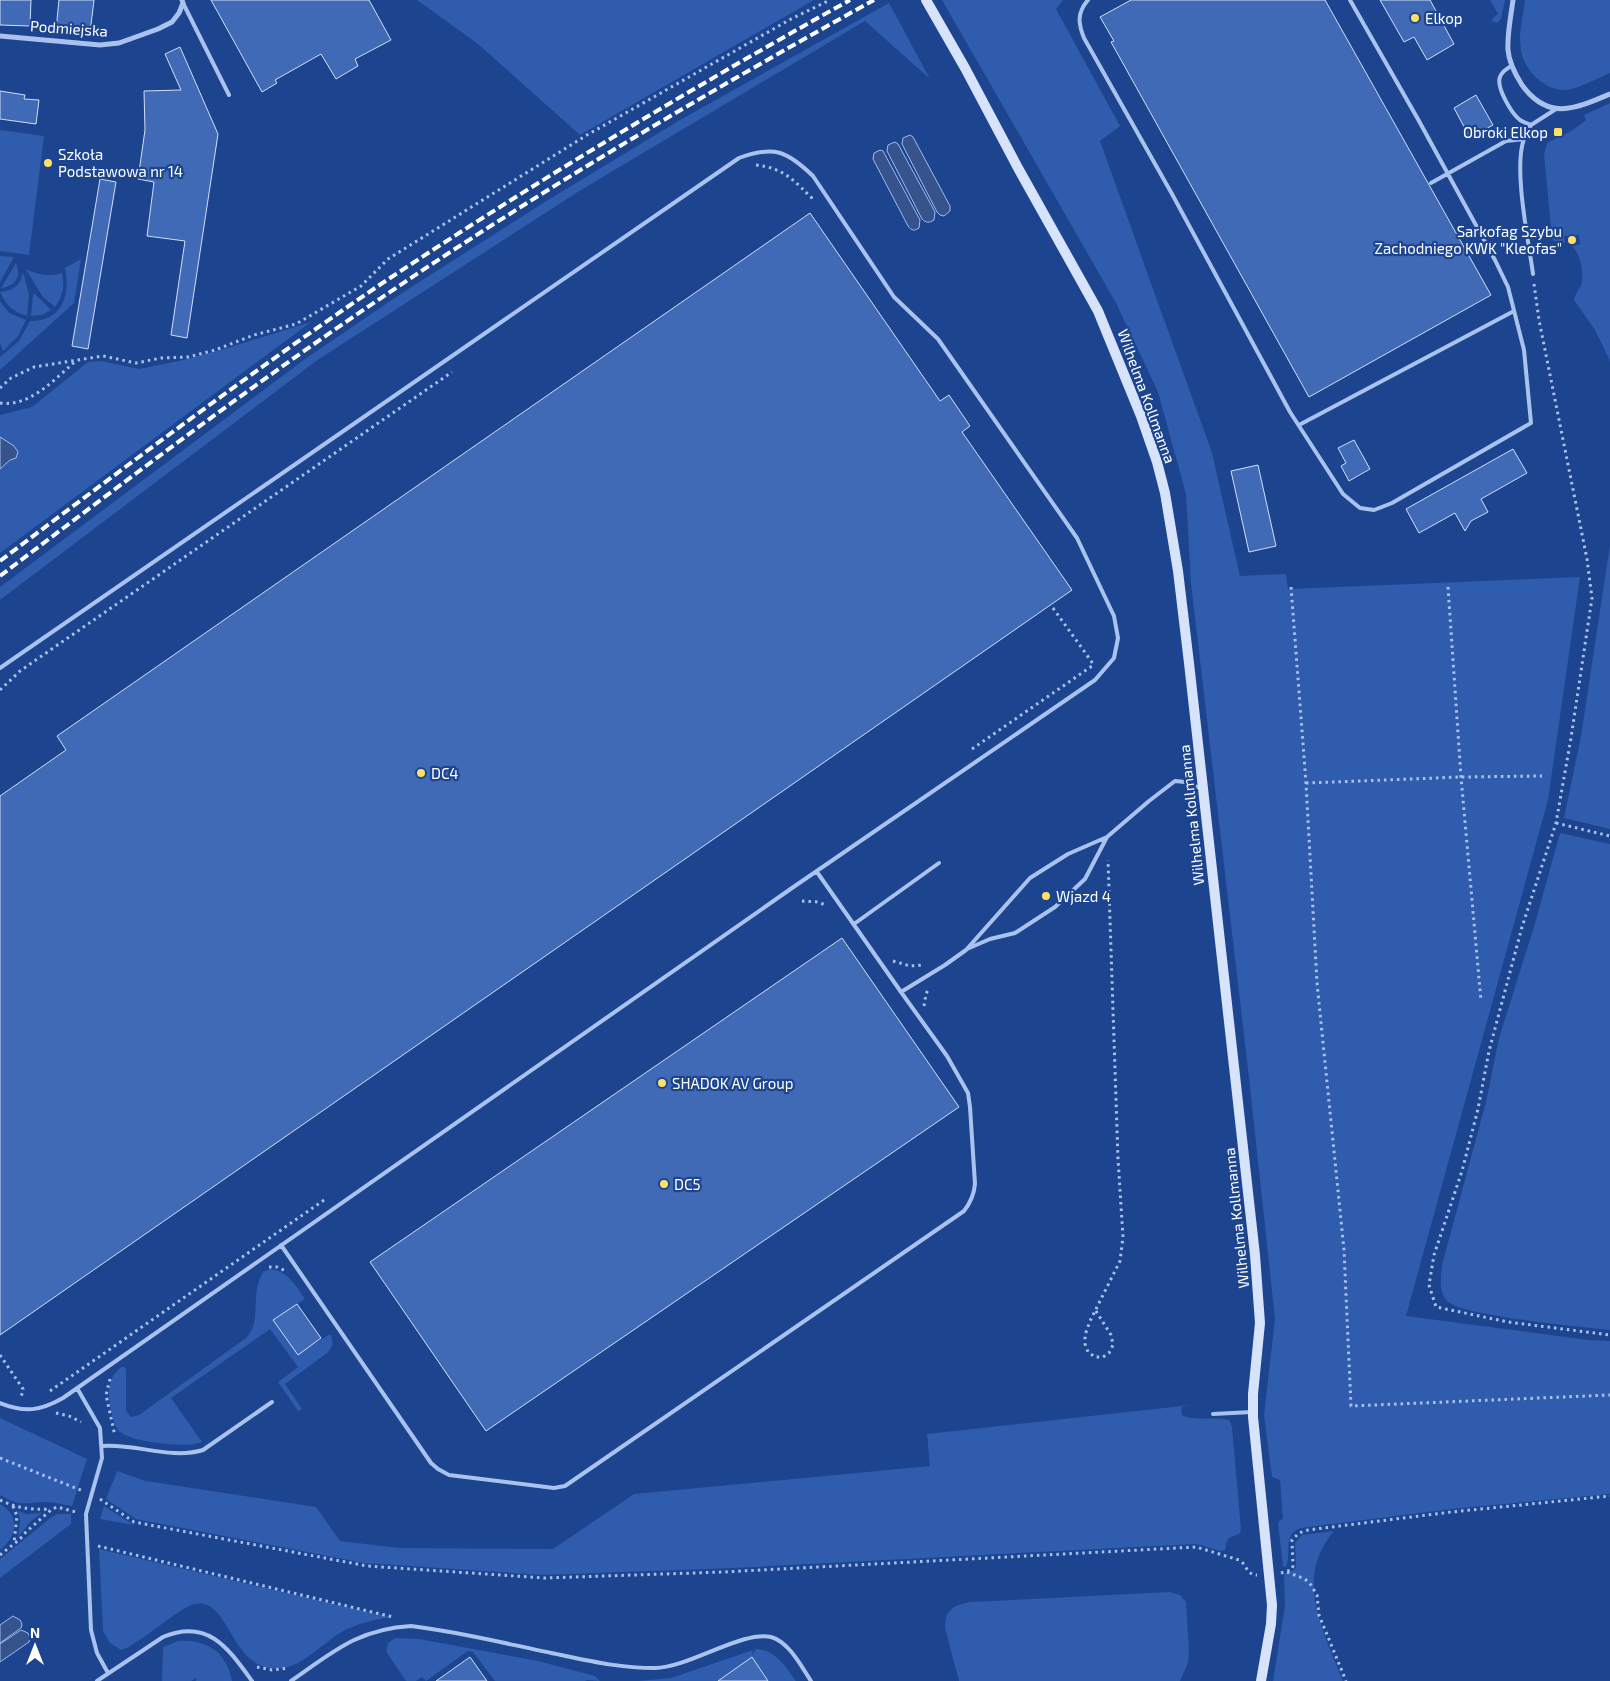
<svg xmlns="http://www.w3.org/2000/svg" width="1610" height="1681" viewBox="0 0 1610 1681" font-family="'Exo 2',sans-serif">
	<style>
		.green { fill: #2f5cad }
		.water { fill: #36538b; stroke: #9dbcf0 }
		.building { fill: #406ab5; stroke: #d0dffa }
		.lines { fill: none; stroke-linecap: round; stroke-linejoin: round }
		.path { stroke: #aac2ee; stroke-width: 3; stroke-dasharray: 2.5 4; stroke-linecap: butt }
		.lane { stroke: #aac2ee; stroke-width: 4 }
		.street { stroke: #aac2ee; stroke-width: 5 }
		.secondary { stroke: #d6e3fa; stroke-width: 10 }
		.rail { stroke: #fff; stroke-width: 4; stroke-dasharray: 9 4; stroke-linecap: butt }
		.poi-dot { fill: #fee067; stroke: #1c448f; stroke-width: 2 }
		.labels { text-anchor: middle; dominant-baseline: central; stroke-width: 4.5; stroke-linejoin: round; paint-order: stroke }
		.poi-label { font-size: 15px; fill: #fff; stroke: #1c448f; text-anchor: start }
		.street-label { font-size: 15px; fill: #fff; stroke: #1c448f }
	</style>
	<rect width="100%" height="100%" fill="#1c448f"/>
	<path class="green" d="M417 0H814L580 135 478 44Z
		M942 0H1063L1056 9 1120 126 1100 141 1212 453 1240 576 1286 574 1288 589 1580 577 1548 800 1406 1316 1588 1340 1610 1341V1494L1451 1509 1301 1528C1282 1534 1292 1554 1286 1567L1283 1566 1278 1523 1280 1520 1283 1519 1280 1480 1272 1477 1264 1415 1275 1319 1249 1078 1191 583 1186 494 1158 392 1116 303Z
		M1490 0H1505L1501 19 1497 23 1492 21V19L1498 14Z
		M1525 0H1610V73C1598 78 1584 86 1571 89 1548 95 1524 71 1521 50 1518 34 1523 16 1525 0Z
		M889 3 930 79 865 21 581 190 316 361 0 600V587L308 357 402 293 548 200 680 120Z
		M1610 103V361L1595 330 1574 300C1575 294 1579 290 1581 285 1584 273 1581 255 1572 246L1580 244 1579 235 1564 236 1565 243 1554 241 1552 238 1544 154 1547 143 1573 130 1586 120 1584 115Z
		M0 130 44 136 29 255 0 251Z
		M0 256 14 257 0 282Z
		M81 259 74 303 0 370V357L19 341 30 321C62 321 71 295 65 268Z
		M16 263C22 276 15 287 1 288Z
		M26 269C38 275 49 277 62 273 65 286 63 296 55 307L42 296Z
		M23 272 29 294 27 316C13 312 6 305 0 292 13 291 21 285 23 272Z
		M33 294H35L51 310 42 315 31 316Z
		M0 301 9 313 26 320 18 336 3 351 0 342Z
		M311 322 0 553V415L32 407 88 362 101 361 139 369 179 361 224 349Z
		M1610 545V829L1564 818 1581 736Z
		M1560 833 1610 844V1330C1583 1327 1464 1316 1448 1302 1438 1292 1441 1277 1442 1265L1486 1102 1499 1038 1534 927Z
		M270 1269C288 1271 296 1286 305 1299L273 1320 297 1354 330 1334C334 1341 333 1347 327 1353L285 1384 302 1409 298 1411 278 1382 298 1367 270 1329 171 1398 202 1442C188 1449 132 1442 120 1432 115 1428 114 1421 112 1415 108 1397 105 1378 123 1366L126 1369V1411L131 1417 139 1415 246 1338C263 1321 249 1296 263 1272Z
		M1191 1405 1181 1407 1182 1415C1196 1422 1213 1416 1229 1420L1232 1427 1241 1529 1240 1533C1228 1540 1228 1534 1225 1550L1221 1551 1196 1544 734 1568 543 1575 364 1563 136 1519 106 1499 117 1471 146 1481 316 1507 340 1541 399 1548 553 1549 634 1494 930 1466 927 1434Z
		M0 1418 87 1459 72 1506C64 1505 55 1502 47 1502 25 1502 22 1508 0 1495Z
		M0 1504C21 1516 17 1537 0 1550Z
		M104 1506 134 1525 100 1519Z
		M18 1511 27 1514 42 1513 31 1521 18 1537 20 1521Z
		M58 1514H71V1524L0 1578V1559L53 1516Z
		M1334 1531C1293 1579 1324 1632 1343 1681H1273L1285 1606 1284 1574 1294 1570 1296 1567 1295 1543 1302 1535Z
		M99 1549 390 1617C373 1620 355 1624 340 1633 321 1645 303 1666 281 1668 227 1674 231 1588 189 1606 181 1610 173 1616 166 1621 154 1630 141 1639 129 1647L121 1650 110 1643 103 1631Z
		M1170 1592 1180 1595 1186 1602 1189 1650 1188 1663 1180 1681H959L945 1628C945 1609 954 1605 971 1602Z
		M395 1638 419 1639 538 1661 595 1676 600 1681 587 1680 585 1681H495L473 1652 468 1651 426 1681 422 1677 416 1681H406L387 1653C385 1645 389 1642 395 1638Z
		M178 1641C206 1639 227 1652 232 1681H196V1678L191 1681H162L163 1647Z
		M756 1649C776 1650 785 1666 796 1681H768L752 1658 718 1681H638L671 1678 753 1650 752 1656Z"/>
	<path class="water" d="M910 135 913 137 950 206V211L944 216 940 215 937 212 902 144 903 138Z
		M895 142 898 144 935 212 934 220C929 223 926 223 922 219L887 151 888 145Z
		M880 150 883 151 920 220 919 228C914 231 912 231 908 226L873 159 874 153Z
		M0 437 14 446 18 452 16 458 10 460 0 469Z
		M13 1616 20 1620 22 1624 21 1628 0 1643V1625Z
		M21 1630 28 1633 30 1638 29 1642 0 1662V1644Z"/>
	<path class="building" d="M0 0H31L30 26 0 25Z
		M59 0H94L90 33 56 30Z
		M211 0H369L391 40 355 59 358 66 336 79 321 54 275 80 277 83 262 92Z
		M1131 0H1325L1491 295 1309 397 1111 42 1114 41 1100 17Z
		M1380 0H1430L1454 44 1427 60 1414 37 1404 42Z
		M180 47 218 134 187 338 171 335 185 241 147 236 154 182 138 179 145 130 144 91 181 90 165 54Z
		M0 91 25 95 24 99 39 100 36 124 0 119Z
		M1476 95 1493 125 1470 138 1454 108Z
		M100 179 116 182 88 349 72 346Z
		M810 213 940 401 949 395 970 426 962 432 1072 590 0 1335V796L66 750 57 736Z
		M1354 440 1370 469 1349 481 1341 466 1346 463 1338 448Z
		M1513 449 1527 473 1481 499 1488 512 1471 521 1465 531 1455 513 1419 533 1406 509Z
		M1258 465 1276 546 1249 552 1231 471Z
		M842 938 959 1107 486 1431 370 1262Z
		M297 1304 321 1338 298 1355 273 1320Z
		M470 1657 487 1681H436Z
		M752 1657 768 1681H718Z"/>
	<g class="lines">
		<path class="path" d="M756 165C785 168 795 182 815 201
			M1534 284 1539 320 1587 559 1592 598 1571 738 1556 823 1522 927 1489 1051 1478 1109 1462 1171 1434 1255 1429 1285 1436 1307 1508 1322 1610 1335
			M0 388 11 378 34 367 103 356 136 363 161 358 188 357 215 350 254 335 296 324 361 286 388 259 587 135 791 19 830 0
			M0 403C31 407 54 379 76 361
			M1291 587 1306 783 1317 983 1344 1250 1351 1406 1610 1395
			M1448 587 1461 777 1481 1001
			M1053 608 1094 665
			M0 690 20 671 452 372
			M972 749 1092 666
			M1306 783 1461 777 1542 776
			M1556 823 1610 836
			M802 901 817 902 826 905
			M893 961 910 966 923 965
			M924 1006 926 994 929 988
			M269 1267H277L286 1271
			M1096 1311 1111 1335 1113 1345 1109 1353 1103 1357H1095L1088 1352 1085 1344V1335L1090 1321 1120 1261 1123 1237 1118 1159 1108 860
			M0 1355 23 1389V1392L20 1398
			M110 1379 106 1395 115 1436
			M50 1391 324 1200
			M56 1413 69 1416 81 1422
			M0 1458 83 1491
			M100 1499 134 1522 367 1566 545 1578 723 1572 1196 1547 1239 1560C1247 1564 1246 1575 1257 1575
			M0 1500C16 1508 32 1510 50 1509
			M13 1506 17 1516 14 1543
			M98 1546 393 1617
			M0 1555 20 1539 26 1532 52 1509 57 1507 76 1512
			M1287 1572 1305 1579 1311 1585 1317 1595 1319 1615 1346 1681
			M1281 1573 1291 1570 1293 1566 1292 1540 1299 1533 1308 1530 1451 1512 1610 1496
			M257 1667 272 1670 289 1668"/>
		<path class="lane" d="M1088 0C1077 13 1078 23 1084 38L1172 194 1290 412 1343 494 1360 508 1374 510 1392 503 1531 423 1524 350 1508 287 1495 260 1419 121 1350 0
			M183 3 229 95
			M1511 66C1507 69 1502 71 1500 77 1496 87 1511 113 1520 120 1523 122 1528 124 1531 125L1556 109
			M1531 125C1529 130 1525 135 1524 139 1513 168 1529 243 1533 274
			M1431 183 1506 141 1524 139
			M1299 425 1514 311
			M0 668 739 158C774 145 787 151 813 176L894 297 938 339 1077 538 1114 616 1118 638 1114 658 1095 680 792 888 63 1398C40 1411 25 1413 0 1403
			M817 872 901 992 945 965 966 950 1030 878 1068 854 1107 837 1149 801 1175 781 1185 782 1200 788
			M854 924 939 863
			M967 949 990 939 1015 933 1055 907 1085 879 1107 837
			M281 1245 431 1463 438 1469 449 1475 554 1488 565 1486 964 1211C971 1202 974 1195 975 1184L970 1107 968 1093 947 1056 901 992
			M77 1388 100 1428 102 1458 86 1514 91 1630 97 1653 108 1673
			M1213 1414 1252 1412
			M102 1446C135 1443 170 1460 203 1450L272 1402
			M97 1681 163 1637C208 1618 228 1648 252 1681
			M291 1681C333 1652 358 1629 411 1626 462 1632 511 1645 561 1655 594 1662 621 1668 655 1668 688 1668 743 1630 771 1637 789 1642 801 1666 811 1681"/>
		<path class="street" d="M1513 0C1511 16 1507 34 1508 50 1509 63 1515 74 1522 85 1548 121 1575 109 1610 94
			M0 36 100 45 119 43 158 29 172 22 179 13 183 3 182 0"/>
		<path class="secondary" d="M926 0 965 68 1018 168 1098 311 1141 416 1157 462 1165 493 1178 571 1189 663 1255 1255 1260 1323 1253 1394V1417L1272 1605 1271 1624 1261 1681"/>
		<path class="rail" d="M0 561C125 467 251 372 381 284 533 183 690 89 850 0
			M0 576C127 480 254 383 387 294 544 188 708 92 874 0"/>
	</g>
	<g class="poi-dot">
		<circle cx="1415" cy="18" r="5"/>
		<rect x="1553" y="127" width="10" height="10" rx="2.5"/>
		<circle cx="48" cy="163" r="5"/>
		<circle cx="1572" cy="240" r="5"/>
		<circle cx="421" cy="773" r="5"/>
		<circle cx="1046" cy="896" r="5"/>
		<circle cx="662" cy="1083" r="5"/>
		<circle cx="664" cy="1184" r="5"/>
	</g>
	<g class="labels">
		<g class="poi-label">
			<text x="1425" y="18">Elkop</text>
			<text x="1548" y="132" text-anchor="end">Obroki Elkop</text>
			<text x="58" y="154">Szkoła<tspan x="58" dy="17">Podstawowa nr 14</tspan></text>
			<text x="1562" y="231" text-anchor="end">Sarkofag Szybu<tspan x="1562" dy="17">Zachodniego KWK "Kleofas"</tspan></text>
			<text x="431" y="773">DC4</text>
			<text x="1056" y="896">Wjazd 4</text>
			<text x="672" y="1083">SHADOK AV Group</text>
			<text x="674" y="1184">DC5</text>
		</g>
		<g class="street-label">
			<text transform="translate(69 28) rotate(4)">Podmiejska</text>
			<text transform="translate(1147 396) rotate(70)">Wilhelma Kollmanna</text>
			<text transform="translate(1191 815) rotate(-96)">Wilhelma Kollmanna</text>
			<text transform="translate(1236 1218) rotate(-96)">Wilhelma Kollmanna</text>
		</g>
	</g>
	<g transform="translate(35 1646)" stroke="#1c448f" stroke-width="4" paint-order="stroke">
	<path d="M0-4L9 19L0 12L-9 19Z" fill="#ffffff"/>
	<text y="-8" font-size="14" font-weight="bold" text-anchor="middle" fill="#ffffff">N</text>
	</g>
</svg>
